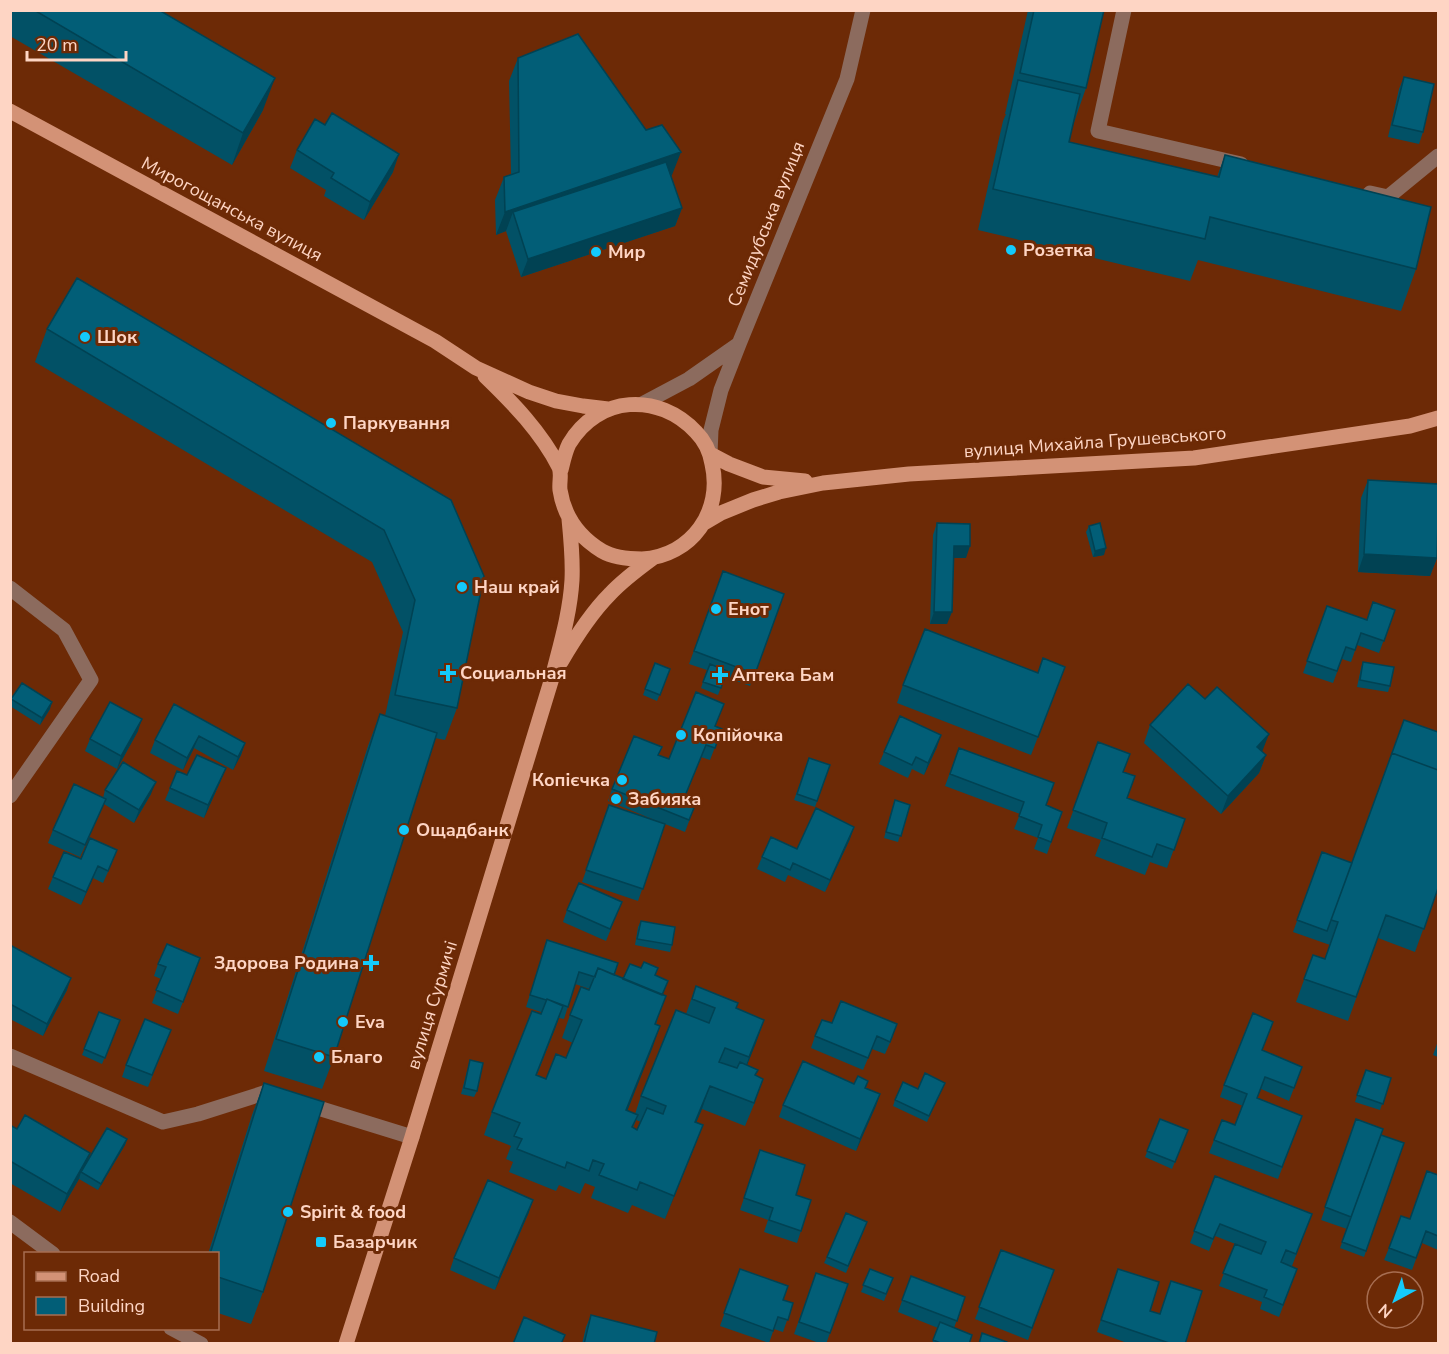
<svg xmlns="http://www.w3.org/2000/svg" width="1449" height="1354" viewBox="0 0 1449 1354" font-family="'Nunito Sans',sans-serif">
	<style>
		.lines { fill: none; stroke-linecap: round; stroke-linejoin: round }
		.minor { stroke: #8c6b5e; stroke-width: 15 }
		.major { stroke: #d39276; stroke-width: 15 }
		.wall { fill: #025166; fill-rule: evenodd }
		.shaded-wall { fill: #014253 }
		.building { fill: #025e77; stroke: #014253; stroke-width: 1.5 }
		.poi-dot { fill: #14cafb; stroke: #6d2a06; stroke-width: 2 }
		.labels { text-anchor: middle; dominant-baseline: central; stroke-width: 6; stroke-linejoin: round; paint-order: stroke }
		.street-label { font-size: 18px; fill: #fed5c4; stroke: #6d2a06 }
		.poi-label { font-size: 18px; font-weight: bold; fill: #fed5c4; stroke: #6d2a06; text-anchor: start }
	</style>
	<rect width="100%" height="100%" fill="#6d2a06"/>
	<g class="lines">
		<path class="minor" d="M1124 10 1098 131 1241 164
			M1370 193 1388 197 1438 156
			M642 404 689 379 739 344
			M710 454 711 430 721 390 739 344 847 79 863 10
			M10 588 64 630 91 680 10 796
			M10 1056 163 1122 198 1114 267 1092 279 1096
			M302 1103 412 1137
			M10 1222 53 1254
			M171 1328 201 1344"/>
		<path class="major" d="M10 111 435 341 476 368 529 392 556 401 583 406 608 409
			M485 376C513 403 541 432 559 467 562 474 559 482 560 490 564 516 579 537 602 551 614 558 629 559 642 559 692 556 723 511 712 464 710 452 705 441 696 432 659 392 598 395 569 444 565 452 563 462 561 470
			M710 454 729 464 763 477 805 481
			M704 523 721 513 753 500 779 492 823 483 909 474 1194 458 1410 426 1438 418
			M561 662C575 638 590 614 610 594 623 580 638 569 653 558
			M346 1344 412 1137 552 678C560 646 570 614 572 580 573 560 571 539 569 519"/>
	</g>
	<path class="wall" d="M10 10H159L263 110 232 165 10 36Z
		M1028 10H1104L1086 88 1072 128 1069 142 1217 177 1225 155 1416 269 1401 311 1198 260 1190 281 978 230 1003 121 1006 114H1005Z
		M518 58 672 175 671 176 682 208 675 226 521 277 506 231 496 235 495 200 504 177 511 174 509 81Z
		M1404 77 1423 132 1419 144 1388 137 1399 89Z
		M297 150 393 172 364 220 324 196 326 190 290 168Z
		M47 329 451 500 457 708 445 740 435 738 334 1057 322 1089 264 1071 368 746 380 714 385 716 403 632 372 562 35 362Z
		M1368 480 1437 558 1430 576 1358 572 1361 498Z
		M937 523 966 558H953L947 624H930L933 535Z
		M1089 526 1104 555 1093 557 1086 532Z
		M723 571 784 594 750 686 725 677 718 695 701 688 707 670 689 664Z
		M1327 606 1367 620 1395 610 1379 653 1357 645 1351 662 1342 659 1333 683 1303 673Z
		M1363 662 1390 686 1388 692 1357 687 1361 668Z
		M655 663 670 669 657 701 643 695Z
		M1065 667 1031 755 897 703 903 685 1038 673Z
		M11 699 50 709 40 725 10 706Z
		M174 704 245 743 241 755 233 770 194 748 183 770 150 753 155 740Z
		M1150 725 1266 755 1259 773 1221 814 1144 743Z
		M716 726 722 729 710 760 701 757 683 803 694 808 685 832 665 824 638 901 582 882 609 805 657 821 608 801 612 789 669 759Z
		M138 731 117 769 85 751 90 739Z
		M1098 742 1123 772 1127 798 1185 819 1167 868 1150 862 1145 875 1095 856 1101 840 1067 828Z
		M937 747 924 775 912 769 908 778 879 764 884 752Z
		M959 748 1046 805 1062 812 1047 854 1034 849 1038 838 1014 829 1020 814 945 786Z
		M809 758 830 765 815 807 794 800Z
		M187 775 221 780 204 818 165 800 170 788Z
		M105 790 151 794 134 823 104 804 80 857 48 843 53 830 103 798Z
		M910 805 898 842 884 838 893 806Z
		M850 839 825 892 788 875 785 882 757 869 762 857 797 849Z
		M1322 852 1352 863 1438 888 1415 952 1378 938 1348 1021 1296 1002 1313 955 1325 959 1330 945 1293 932Z
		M81 859 112 863 103 883 93 878 81 905 48 889 53 877Z
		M622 902 606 941 563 922 567 910Z
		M641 921 672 945 670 952 635 945 638 927Z
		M547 940 614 975 623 979 655 975 663 995 656 1025 660 1026 627 1111 635 1114 641 1096 686 1014 696 986 736 1008 764 1020 747 1065 756 1076 755 1102 745 1126 702 1109 696 1122 703 1125 665 1219 632 1205 628 1213 591 1198 595 1187 585 1183 580 1194 559 1185 556 1191 509 1172 513 1162 506 1159 511 1146 484 1135 492 1112 541 1012 526 1007ZM575 984 590 989 570 1015 562 1038 573 1043 566 1058 546 1079 537 1075 559 1018 564 1019ZM636 1120 641 1122 637 1130 633 1128Z
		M10 945 67 990 43 1036 10 1019Z
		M158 964 196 970 178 1014 152 1003 161 979 154 976Z
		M99 1012 120 1020 102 1064 82 1055Z
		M832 1023 893 1036 885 1054 872 1049 863 1070 811 1048 815 1036Z
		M1438 1041V1057L1433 1055Z
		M166 1042 148 1087 122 1077 126 1065Z
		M1262 1050 1302 1067 1289 1101 1261 1089 1257 1098 1302 1116 1278 1179 1209 1153 1222 1120 1235 1125 1243 1106 1220 1097 1224 1085Z
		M470 1060 477 1091 474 1097 461 1094Z
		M1366 1070 1391 1078 1380 1110 1355 1102Z
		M868 1081 866 1088 880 1094 856 1151 779 1117 783 1105Z
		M264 1083 263 1292 251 1324 218 1313V1254H208L252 1115Z
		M945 1083 927 1122 893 1106 895 1100 918 1089Z
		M1160 1119 1188 1130 1172 1169 1145 1157Z
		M1356 1119 1381 1135 1404 1143 1364 1257 1340 1248 1351 1218 1347 1229 1321 1220Z
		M10 1125 86 1165 127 1139 125 1145 98 1190 79 1179 60 1212 10 1183Z
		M760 1150 796 1195 811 1200 797 1243 764 1232 768 1220 740 1210Z
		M1438 1175V1250L1422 1243 1412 1270 1384 1260 1389 1248 1410 1219Z
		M1215 1176 1312 1214 1292 1266 1297 1269 1279 1317 1260 1309 1262 1302 1219 1286 1235 1244 1261 1254 1215 1236 1209 1251 1190 1243Z
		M529 1212 495 1290 450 1270 454 1258Z
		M865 1228 846 1273 824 1263 827 1257Z
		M1001 1250 1054 1270 1028 1340 975 1319Z
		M740 1269 783 1300 793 1303 783 1332 774 1329 769 1343 720 1326Z
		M870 1269 893 1278 884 1301 861 1292Z
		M1118 1269 1150 1311 1185 1344H1130L1097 1332Z
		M816 1273 848 1284 826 1344H822L794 1334Z
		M911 1276 965 1297 954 1328 969 1344H932L938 1328 898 1312Z
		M591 1315 654 1344H582L586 1327Z"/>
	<path class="shaded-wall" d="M275 78 263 110 232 165 243 133Z
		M681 152 672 175 518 227 513 212 506 231 496 235 505 212Z
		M399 154 393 172 364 220 370 202Z
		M682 208 675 226 521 277 528 259Z
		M954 546H970L966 558H949Z
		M1106 548 1104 555 1093 557 1095 551Z
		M1364 554 1437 558 1430 576 1358 572Z
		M934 612H952L947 624H930Z
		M52 702 50 709 40 725 42 718Z
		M142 719 138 731 117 769 121 756Z
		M1269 734 1262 752 1257 747Z
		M941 735 937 747 924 775 928 763Z
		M199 736 194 748 183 770 187 758Z
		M245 743 241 755 233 770 238 757Z
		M1266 755 1259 773 1221 814 1228 796Z
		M226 768 221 780 204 818 208 805Z
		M156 782 151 794 134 823 139 810Z
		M854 827 850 839 825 892 830 880Z
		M98 866 93 878 81 905 86 892Z
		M71 978 67 990 43 1036 47 1024Z
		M563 1006 555 1029 527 1098Z
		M764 1020 756 1043 741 1080 749 1057Z
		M660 1026 652 1049 618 1134 626 1110Z
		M710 1086 702 1109 687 1145 695 1122Z
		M880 1094 876 1106 856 1151 860 1139Z
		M703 1125 694 1148 665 1219 674 1196Z
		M127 1139 125 1145 98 1190 101 1184Z
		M90 1153 84 1171 81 1172 79 1179 60 1212 67 1194Z
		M533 1200 529 1212 495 1290 499 1278Z"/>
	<path class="building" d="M34 10H159L275 78 243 133Z
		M1034 10H1104L1086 88 1020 73Z
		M578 34 646 130 662 125 681 152 505 212 504 177 519 172 518 58Z
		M1404 77 1434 84 1423 132 1392 125Z
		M1018 80 1080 94 1069 142 1219 177 1225 155 1431 207 1416 269 1210 217 1205 239 993 189Z
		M332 113 399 154 370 202 331 178 334 173 297 150 315 119 325 125Z
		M666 162 682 208 528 259 513 212Z
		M77 278 451 500 484 576 457 708 395 695 415 600 384 530 47 329Z
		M1368 480 1438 484V519L1437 558 1364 554Z
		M937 523 970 524V546H954L952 612H934Z
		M1100 523 1106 548 1095 551 1089 526Z
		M723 571 784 594 755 674 694 651Z
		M1373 602 1395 610 1384 641 1361 633 1355 650 1346 647 1337 671 1307 661 1327 606 1367 620Z
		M925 629 1038 673 1043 658 1065 667 1038 737 903 685Z
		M1363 662 1394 667 1390 686 1360 680Z
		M655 663 670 669 660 695 645 689Z
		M710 664 727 671 721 688 703 682Z
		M22 683 52 702 42 718 11 699Z
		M1188 684 1205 699 1217 687 1269 734 1257 747 1266 755 1228 796 1150 725Z
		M696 692 724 704 715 726 722 729 715 748 706 745 682 803 694 808 689 820 612 789 634 736 662 747 658 755 669 759Z
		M110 702 142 719 121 756 90 739Z
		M174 704 245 743 238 757 199 736 187 758 155 740Z
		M380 714 437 733 334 1057 276 1039Z
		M900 716 941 735 928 763 916 757 912 765 884 752Z
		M1404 720 1438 732V770L1392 753Z
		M1098 742 1130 754 1123 772 1135 776 1127 798 1185 819 1174 850 1157 844 1152 857 1102 838 1107 823 1073 810Z
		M959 748 1054 783 1046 805 1062 812 1051 842 1038 837 1042 825 1019 816 1024 802 950 774Z
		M1392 753 1438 770V888L1424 929 1386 915 1356 997 1304 979 1313 955 1325 959 1338 922 1331 920Z
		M197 755 226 768 208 805 170 788 177 771 187 775Z
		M809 758 830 765 817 801 797 794Z
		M123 762 156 782 139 810 105 790Z
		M74 784 106 799 85 845 53 830Z
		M895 800 910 805 901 836 886 832Z
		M609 805 665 824 643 889 586 870Z
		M816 808 854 827 830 880 793 863 790 870 762 857 771 837 797 849Z
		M90 838 117 850 108 871 98 866 86 892 53 877 64 852 81 859Z
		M1322 852 1352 863 1327 931 1297 920Z
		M579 883 622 902 610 929 567 910Z
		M641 921 675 927 672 945 637 939Z
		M547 940 618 963 614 975 598 968 595 977 579 972 568 1007 547 999 546 1000 530 995Z
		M167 944 200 958 183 1002 156 990 166 967 158 964Z
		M10 945 71 978 47 1024 10 1004Z
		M644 962 658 968 655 975 668 981 662 995 623 979 630 964 641 968Z
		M598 968 666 996 655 1024 660 1026 626 1110 638 1115 632 1127 637 1130 647 1108 663 1114 666 1106 641 1096 676 1010 709 1023 715 1008 692 999 696 986 738 1003 736 1008 764 1020 749 1057 725 1048 719 1062 737 1068 740 1062 758 1070 755 1075 763 1079 754 1103 710 1086 695 1122 703 1125 674 1196 640 1182 637 1190 599 1175 604 1164 593 1160 589 1171 567 1162 565 1168 517 1149 522 1139 514 1136 520 1123 492 1112 532 1011 541 1014 547 999 563 1006 536 1075 546 1079 556 1054 566 1058 582 1020 570 1015 581 987 589 990Z
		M841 1001 897 1024 890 1042 877 1036 868 1058 815 1036 822 1020 832 1023Z
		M99 1012 120 1020 105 1058 84 1049Z
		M1253 1013 1273 1022 1262 1050 1302 1067 1294 1088 1265 1077 1257 1098 1302 1116 1282 1167 1214 1140 1222 1120 1235 1125 1247 1094 1224 1085Z
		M145 1019 171 1030 152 1075 126 1065Z
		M470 1060 483 1063 477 1091 464 1088Z
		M803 1061 854 1084 858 1076 868 1081 865 1088 880 1094 860 1139 783 1105Z
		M1366 1070 1391 1078 1383 1104 1357 1095Z
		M925 1073 945 1083 929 1116 895 1100 903 1082 918 1089Z
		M264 1083 324 1102 263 1292 218 1277V1254H210Z
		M25 1115 90 1153 67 1194 10 1161V1125L17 1129Z
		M1160 1119 1188 1130 1175 1162 1147 1151Z
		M1356 1119 1383 1129 1351 1217 1325 1207Z
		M107 1128 127 1139 101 1184 81 1172Z
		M1381 1135 1404 1143 1366 1251 1342 1242Z
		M760 1150 805 1165 796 1195 811 1200 801 1231 769 1220 773 1208 744 1198Z
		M1427 1171 1438 1175V1236L1426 1231 1416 1258 1389 1248 1401 1216 1410 1219Z
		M1215 1176 1312 1214 1296 1254 1286 1250 1281 1262 1297 1269 1283 1305 1264 1297 1267 1290 1223 1273 1235 1244 1261 1254 1266 1242 1220 1224 1213 1239 1194 1231Z
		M488 1180 533 1200 499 1278 454 1258Z
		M846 1213 867 1222 848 1266 827 1257Z
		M1001 1250 1054 1270 1032 1328 979 1307Z
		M740 1269 788 1286 783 1300 793 1303 788 1320 778 1317 773 1331 724 1313Z
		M870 1269 893 1278 886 1294 863 1285Z
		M1118 1269 1159 1282 1150 1311 1160 1314 1171 1281 1202 1291 1185 1344H1172L1101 1320Z
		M816 1273 848 1284 830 1333 799 1322Z
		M911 1276 965 1297 957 1321 902 1300Z
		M591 1315 657 1332 654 1344H584Z
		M524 1317 565 1335 561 1344H513Z
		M940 1322 972 1335 969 1344H943L933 1340Z
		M982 1333 1007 1342V1344H979Z"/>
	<g class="poi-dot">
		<circle cx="1011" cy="250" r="6"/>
		<circle cx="596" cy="252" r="6"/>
		<circle cx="85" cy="337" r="6"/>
		<circle cx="331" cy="423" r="6"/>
		<circle cx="462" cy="587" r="6"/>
		<circle cx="716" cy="609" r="6"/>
		<path d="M445 664h6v6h6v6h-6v6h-6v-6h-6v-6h6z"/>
		<path d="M717 666h6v6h6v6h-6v6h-6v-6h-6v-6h6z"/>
		<circle cx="681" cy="735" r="6"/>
		<circle cx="622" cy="780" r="6"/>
		<circle cx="616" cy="799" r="6"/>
		<circle cx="404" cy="830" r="6"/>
		<path d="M368 954h6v6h6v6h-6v6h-6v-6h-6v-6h6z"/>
		<circle cx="343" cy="1022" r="6"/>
		<circle cx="319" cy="1057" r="6"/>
		<circle cx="288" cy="1212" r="6"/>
		<rect x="315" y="1236" width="12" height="12" rx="3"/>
	</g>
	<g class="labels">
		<g class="street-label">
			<text transform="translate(232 209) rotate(28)">Мирогощанська вулиця</text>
			<text transform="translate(766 224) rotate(-68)">Семидубська вулиця</text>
			<text transform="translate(1095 442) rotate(-4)">вулиця Михайла Грушевського</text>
			<text transform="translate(432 1005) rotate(-73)">вулиця Сурмичі</text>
		</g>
		<g class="poi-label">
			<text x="1023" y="250">Розетка</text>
			<text x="608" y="252">Мир</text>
			<text x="97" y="337">Шок</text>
			<text x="343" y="423">Паркування</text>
			<text x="474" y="587">Наш край</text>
			<text x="728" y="609">Енот</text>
			<text x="460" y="673">Социальная</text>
			<text x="732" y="675">Аптека Бам</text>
			<text x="693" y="735">Копійочка</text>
			<text x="610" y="780" text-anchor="end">Копієчка</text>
			<text x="628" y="799">Забияка</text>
			<text x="416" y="830">Ощадбанк</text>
			<text x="359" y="963" text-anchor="end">Здорова Родина</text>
			<text x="355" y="1022">Eva</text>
			<text x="331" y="1057">Благо</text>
			<text x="300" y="1212">Spirit &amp; food</text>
			<text x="333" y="1242">Базарчик</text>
		</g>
	</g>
	<rect width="1449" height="1354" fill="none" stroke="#fed5c4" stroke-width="24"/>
	<rect x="24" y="1252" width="195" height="78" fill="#6d2a06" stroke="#a76e52" stroke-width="1.5"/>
	<rect x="36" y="1272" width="30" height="9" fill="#d39276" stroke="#a76e52" stroke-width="1.5"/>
	<text x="78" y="1282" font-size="18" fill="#fed5c4">Road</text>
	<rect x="36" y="1297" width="30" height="18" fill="#025e77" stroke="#a76e52" stroke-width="1.5"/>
	<text x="78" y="1312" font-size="18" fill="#fed5c4">Building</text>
	<g transform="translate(1395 1300) rotate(221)"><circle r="28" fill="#6d2a06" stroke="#a76e52" stroke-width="1.5"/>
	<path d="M0-4.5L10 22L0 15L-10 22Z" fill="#14cafb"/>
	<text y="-9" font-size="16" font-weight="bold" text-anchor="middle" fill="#fed5c4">N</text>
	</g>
	<path d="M27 51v9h99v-9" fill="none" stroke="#fed5c4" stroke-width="3"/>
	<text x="36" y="51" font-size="18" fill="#fed5c4" stroke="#6d2a06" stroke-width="4.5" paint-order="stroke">20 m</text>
</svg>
